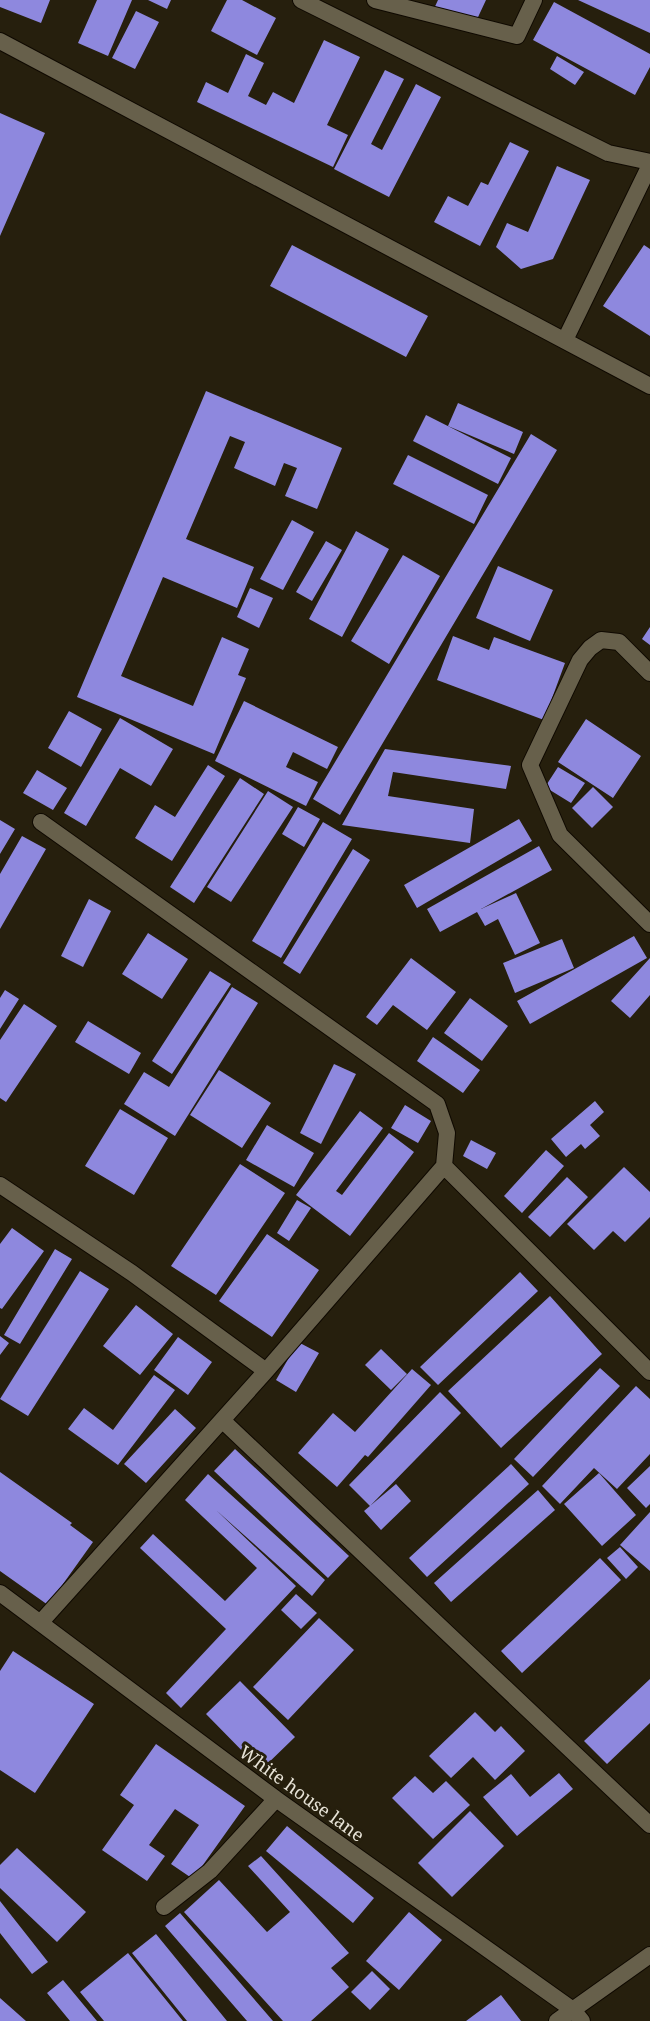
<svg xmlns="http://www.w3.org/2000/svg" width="650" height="2021" viewBox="0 0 650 2021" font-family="'Noto Serif',serif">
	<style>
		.building { fill: #8e88de }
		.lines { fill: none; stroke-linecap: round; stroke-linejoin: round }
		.minor-casing { stroke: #0f0900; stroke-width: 18 }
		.minor { stroke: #67604b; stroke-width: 16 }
		.labels { text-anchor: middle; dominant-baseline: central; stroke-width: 6; stroke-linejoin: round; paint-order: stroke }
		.street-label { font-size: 18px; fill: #e6e2d6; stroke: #261f0d }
	</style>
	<rect width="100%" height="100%" fill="#261f0d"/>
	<path class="building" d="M0 0H50L41 23 0 7Z
		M97 0H132L108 56 78 43Z
		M148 0H171L167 9Z
		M227 0H242L276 18 257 55 211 31Z
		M438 0H486L472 30 432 13Z
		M578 0H650V33Z
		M554 2 650 54V67L635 95 533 40Z
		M136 11 159 22 135 69 112 58Z
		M324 40 360 57 327 125 348 135 333 167 197 102 206 82 228 93 246 54 264 63 248 96 266 105 273 92 294 103Z
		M557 56 584 72 575 85 550 69Z
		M385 70 404 79 371 144 382 150 416 84 441 97 389 197 334 169Z
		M0 113 45 133 0 236Z
		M510 142 529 151 480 246 434 222 448 196 468 206 481 182 488 185Z
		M557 166 590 180 553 259 521 269 496 247 507 223 528 232Z
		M292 245 428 316 406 357 270 286Z
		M644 245 650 249V336L603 306Z
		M206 391 342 448 317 509 285 496 297 468 284 463 275 486 234 468 245 442 230 436 186 539 254 567 237 608 163 577 121 676 193 706 222 637 249 649 238 675 246 678 214 754 77 697Z
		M458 403 523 432 514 454 448 426Z
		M426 415 511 458 498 484 413 441Z
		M531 434 557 450 340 815 313 799Z
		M408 455 488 495 474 524 393 484Z
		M292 520 314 532 283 590 260 579Z
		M356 531 389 549 342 637 309 619Z
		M326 541 342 550 312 601 296 592Z
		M403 555 440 576 389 664 351 641Z
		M498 566 553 590 530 641 476 618Z
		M250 588 273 598 259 628 237 617Z
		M650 627V645L642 639Z
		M453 636 489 650 494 637 565 663 544 720 437 680Z
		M244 701 338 747 327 769 293 752 286 767 318 782 306 806 215 761Z
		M69 711 102 729 81 767 48 748Z
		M120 718 173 749 151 786 120 768 86 826 64 813Z
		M586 719 641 756 613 798 558 762Z
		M385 749 511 766 506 789 393 772 388 796 474 809 470 843 342 825Z
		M208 765 225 776 172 861 135 838 155 805 175 817Z
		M558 767 585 783 571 803 545 787Z
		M37 770 67 788 53 810 23 793Z
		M240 778 264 794 194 903 170 887Z
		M593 787 613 807 592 828 572 808Z
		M268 791 293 807 231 902 207 887Z
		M298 807 320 819 304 847 282 834Z
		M519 819 532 841 417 908 404 885Z
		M0 820 15 829 0 854Z
		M323 822 352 839 281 958 252 941Z
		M22 836 46 849 0 929V874Z
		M539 846 552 870 481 909 516 893 540 943 515 955 498 919 485 926 477 912 440 932 427 909Z
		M353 849 370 860 300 974 283 963Z
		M89 899 111 911 83 967 61 956Z
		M148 933 188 959 162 999 122 974Z
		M634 936 647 958 530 1024 517 1001Z
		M562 939 574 968 515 993 503 963Z
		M411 958 456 992 427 1030 393 1005 377 1025 366 1017Z
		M650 958V995L630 1018 611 1001Z
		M210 971 231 984 172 1074 152 1061Z
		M232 987 258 1003 175 1136 124 1104 144 1072 169 1087Z
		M5 990 19 999 0 1029V998Z
		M470 998 508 1026 482 1061 444 1033Z
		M24 1004 57 1026 6 1102 0 1098V1040Z
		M88 1021 141 1053 129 1074 75 1042Z
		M433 1037 480 1070 463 1093 417 1061Z
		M334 1064 356 1074 321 1144 300 1133Z
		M219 1070 271 1103 242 1148 190 1115Z
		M595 1101 604 1112 590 1125 600 1136 585 1149 581 1144 566 1157 551 1139Z
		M405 1105 431 1121 418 1143 391 1128Z
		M120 1109 168 1138 134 1195 85 1166Z
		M360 1111 383 1128 336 1191 342 1195 389 1133 414 1152 350 1236 296 1195Z
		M267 1125 314 1153 294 1187 246 1160Z
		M471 1140 496 1153 487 1169 463 1156Z
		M546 1150 564 1166 522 1213 504 1196Z
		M240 1164 285 1193 216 1295 171 1266Z
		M624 1167 650 1192V1217L625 1242 613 1231 594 1250 567 1224Z
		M567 1177 588 1197 550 1237 528 1217Z
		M297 1200 311 1208 289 1241 277 1233Z
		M12 1228 44 1251 2 1309 0 1308V1244Z
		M267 1234 319 1270 272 1337 219 1301Z
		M55 1249 72 1259 20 1344 4 1335Z
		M80 1271 109 1289 28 1416 0 1399Z
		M520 1272 538 1291 438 1385 420 1367Z
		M550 1296 602 1354 501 1448 448 1391Z
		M136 1305 173 1334 140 1375 103 1346Z
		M0 1336 9 1343 0 1355Z
		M178 1337 212 1362 188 1395 154 1370Z
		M298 1342 319 1353 296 1392 276 1380Z
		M381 1349 407 1374 391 1390 365 1365Z
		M600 1368 620 1386 533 1477 514 1459Z
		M412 1369 431 1385 368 1457 365 1455 337 1487 298 1453 333 1413 355 1432Z
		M154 1375 175 1390 118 1465 68 1429 84 1408 113 1430Z
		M636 1386 650 1399V1454L617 1489 594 1468 560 1504 542 1486Z
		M440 1392 461 1413 370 1506 349 1485Z
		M175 1409 196 1428 146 1483 124 1464Z
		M235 1449 349 1556 328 1578 214 1471Z
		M511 1464 529 1484 427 1577 409 1558Z
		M650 1466V1504L646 1508 627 1488Z
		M0 1472 72 1523 70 1525 93 1542 48 1605 0 1571Z
		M599 1473 636 1515 602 1546 564 1504Z
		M208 1474 325 1580 312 1596 216 1510 296 1586 181 1708 166 1693 226 1629 140 1548 153 1534 225 1601 257 1568 185 1500Z
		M396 1484 411 1501 381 1530 364 1511Z
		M538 1490 555 1510 451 1602 434 1583Z
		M650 1512V1571L620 1545Z
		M620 1547 638 1567 626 1579 607 1558Z
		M600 1558 621 1580 522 1673 501 1651Z
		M296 1594 317 1613 301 1629 281 1610Z
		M319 1618 354 1650 288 1720 253 1687Z
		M13 1651 94 1704 35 1793 0 1770V1671Z
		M650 1679V1723L607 1764 584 1741Z
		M240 1681 295 1737 261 1770 206 1714Z
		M475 1712 495 1732 501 1726 525 1751 495 1780 473 1757 451 1778 429 1756Z
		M156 1744 245 1806 193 1879 171 1864 199 1825 175 1809 149 1845 165 1856 147 1881 102 1850 134 1805 120 1795Z
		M559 1773 573 1789 517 1836 483 1797 511 1774 530 1797Z
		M415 1776 433 1793 446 1781 470 1805 433 1839 392 1798Z
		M470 1811 504 1846 452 1897 418 1863Z
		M287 1826 374 1898 353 1923 266 1851Z
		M17 1848 86 1912 57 1942 0 1888V1865Z
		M261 1856 349 1953 331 1968 349 1987 311 2021H283L184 1912 219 1880 267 1932 290 1912 248 1866Z
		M0 1901 48 1962 32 1974 0 1933Z
		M409 1912 442 1940 399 1990 366 1961Z
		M180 1913 273 2021H247L165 1926Z
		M156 1934 227 2021H187L132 1953Z
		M128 1953 183 2021H104L80 1992Z
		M372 1971 390 1989 370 2010 351 1992Z
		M63 1980 97 2021H70L47 1993Z
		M501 1995 521 2021H466Z
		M0 1998 26 2021H0Z"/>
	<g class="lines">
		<g class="minor-casing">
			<path id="minor" d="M301 0 608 153 650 162
				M375 0 517 36 534 0
				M0 41 650 386
				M565 340 650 165
				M650 673 619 642 601 640 590 648 580 660 530 765 560 835 650 924
				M444 1166 650 1372
				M0 1185 132 1273 266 1371
				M222 1420 650 1825
				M0 1593 276 1799 573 2010 582 2021
				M41 1622 266 1371 444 1166 447 1133 437 1104 41 822
				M164 1907 210 1871 276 1799
				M557 2021 650 1955"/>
		</g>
		<use href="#minor" class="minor"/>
	</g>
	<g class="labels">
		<g class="street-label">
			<text transform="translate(302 1793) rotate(36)">White house lane</text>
		</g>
	</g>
</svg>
